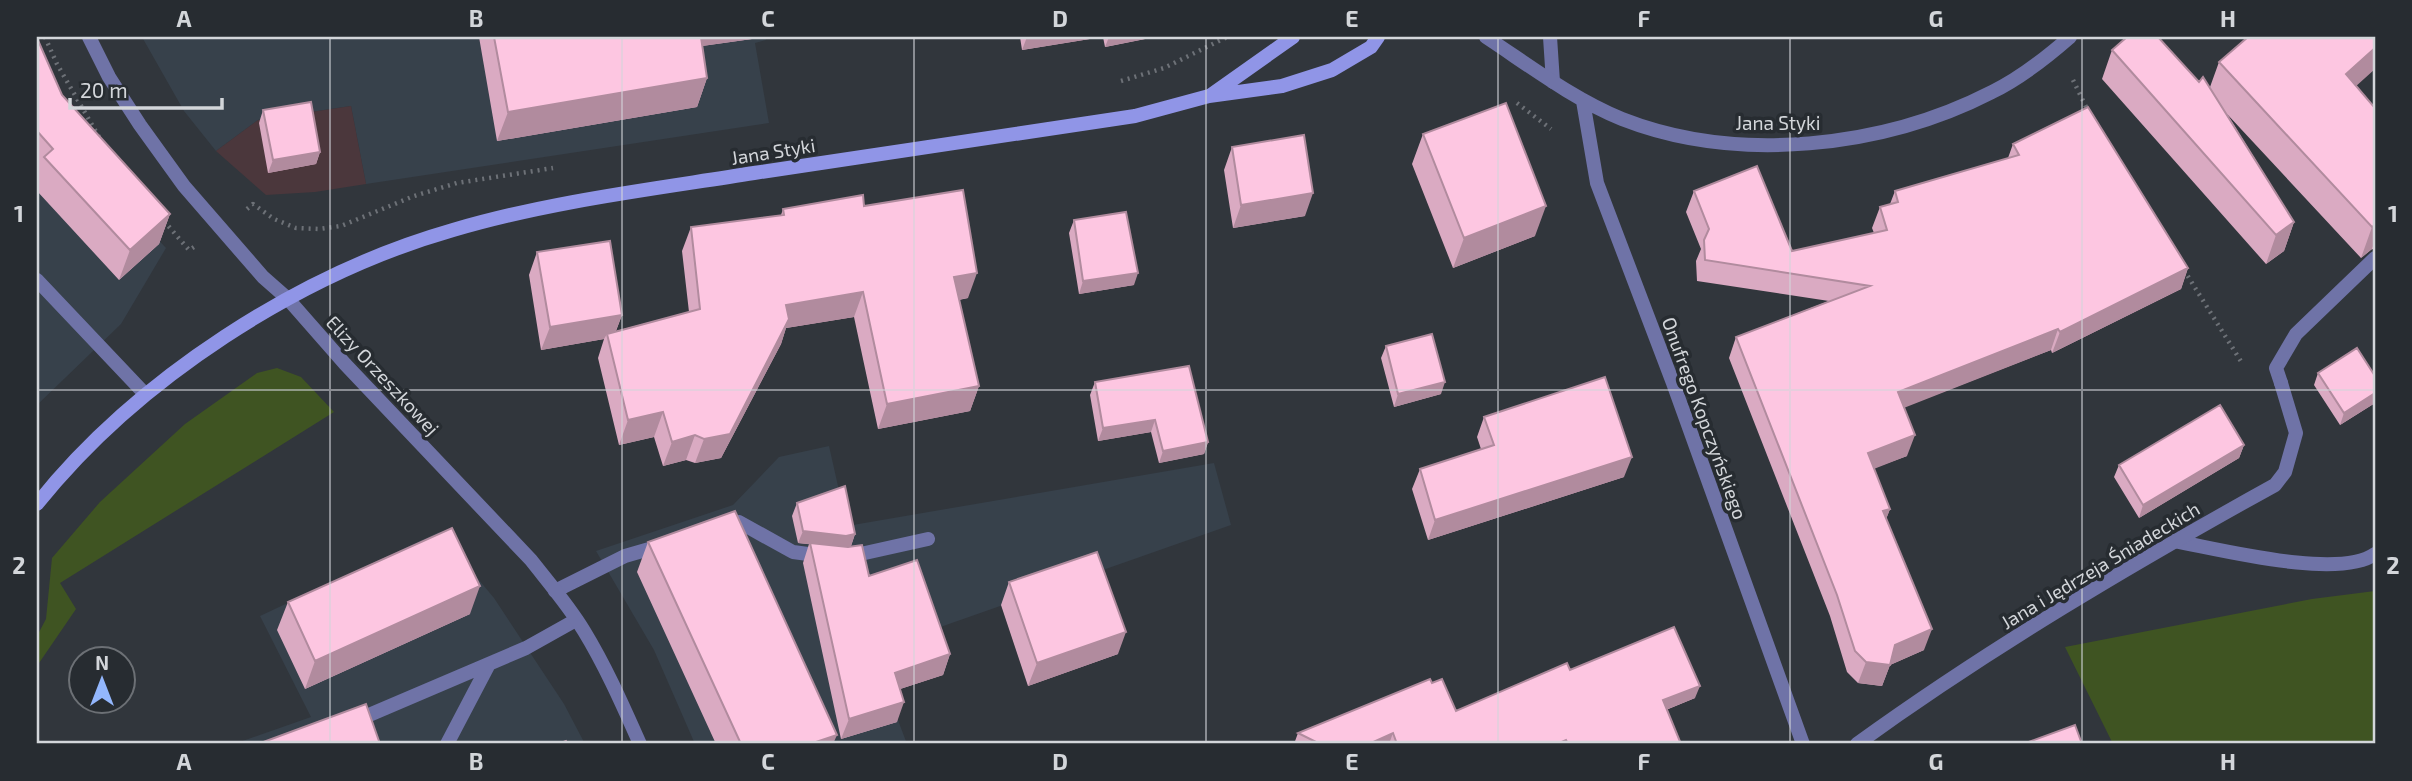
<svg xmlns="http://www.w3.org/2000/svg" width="2412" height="781" viewBox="0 0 2412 781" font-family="'Exo 2',sans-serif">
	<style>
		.built { fill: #37414b }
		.industrial { fill: #4b373c }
		.green { fill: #3f5422 }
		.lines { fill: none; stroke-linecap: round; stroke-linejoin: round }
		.path { stroke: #6d7177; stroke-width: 4.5; stroke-dasharray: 2 5; stroke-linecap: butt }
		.lane { stroke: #6f73a7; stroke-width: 14 }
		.street { stroke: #6f73a7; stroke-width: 14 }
		.secondary { stroke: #9095e7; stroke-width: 14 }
		.wall { fill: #daaac2 }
		.shaded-wall { fill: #b18b9e }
		.building { fill: #fdc6e1; stroke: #b18b9e; stroke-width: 2 }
		.grid { fill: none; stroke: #d3d6da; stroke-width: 2; stroke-opacity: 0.55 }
		.labels { text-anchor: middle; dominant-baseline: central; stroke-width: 7; stroke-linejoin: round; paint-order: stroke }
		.street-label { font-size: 19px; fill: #d3d6da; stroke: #272c31 }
		.neatline { fill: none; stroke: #d3d6da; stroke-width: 2.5 }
		.grid-label { font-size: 23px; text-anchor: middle; font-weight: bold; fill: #d3d6da }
	</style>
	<rect width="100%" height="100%" fill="#31363c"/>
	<path class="built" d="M142 37H765L766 40 755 43 769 123 366 184 351 106 258 120 216 151 184 111Z
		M37 93 51 126 166 248 121 324 37 405Z
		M829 446 847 526 1214 463 1231 525 872 651 907 744H695L654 650 596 551 733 505 779 457Z
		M439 532 494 598 564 704 585 744H234L311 717 260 616Z"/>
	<path class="industrial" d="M351 106 366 184 315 192 266 195 216 151 258 120Z"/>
	<path class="green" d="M277 368 301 377 334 412 60 583 76 609 37 666V636L46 619 52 558 100 502 185 424 257 373Z
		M2375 591V744H2113L2065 647 2312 599Z"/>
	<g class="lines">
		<path class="path" d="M45 37 57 64 99 137
			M2073 80 2089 113
			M1121 81 1164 68 1227 37
			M1517 103 1551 129
			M247 209 253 204 274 219 296 228 319 229 341 226 414 196 457 183 553 168
			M164 221 189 250 194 247
			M2184 270 2242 363"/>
		<path class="lane" d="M1550 37 1553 82
			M37 280 145 394
			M2281 383 2276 368 2296 334 2375 258
			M723 527 739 522 793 552 823 556
			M2174 541C2219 549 2338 580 2375 554
			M847 557 928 539
			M555 591 625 556 663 545
			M355 721 526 648 576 620
			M447 744 489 664"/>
		<path class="street" d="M89 37 109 77 140 125 184 186 263 277 288 299 345 364 531 560C549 583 569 606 584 631 606 667 623 706 640 744
			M1486 37C1530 66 1573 99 1622 119 1737 164 1883 148 1992 92 2021 78 2046 58 2070 37
			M1583 101 1597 183 1673 383 1803 744
			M1857 744C1990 648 2132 564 2275 485L2285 472 2296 433 2281 383"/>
		<path class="secondary" d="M1211 95 1293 37
			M37 504C137 379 299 274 453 230 551 201 654 189 754 173 881 153 1008 134 1135 116L1209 96 1282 86 1332 70 1371 47 1378 37"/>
	</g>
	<path class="wall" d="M479 37H759V38L702 46 707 78 697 107 497 141Z
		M1020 37H1102L1022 50Z
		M1103 37H1155L1105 47Z
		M37 38 62 95 170 214 159 244 119 280 37 191 38 175 37 173Z
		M2112 50 2199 82 2210 87 2219 62 2356 86 2375 108V250L2372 249 2361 258 2227 114 2294 222 2284 251 2266 264 2102 79Z
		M263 110 320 152 316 164 268 173 259 123Z
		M1423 134 1535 236 1453 268 1412 164Z
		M2013 144 2188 268 2181 289 2052 353 2051 350 1904 407 1907 456 1874 468 1890 509 1886 519 1924 650 1890 665 1882 686 1858 683 1847 672 1830 616 1729 358 1736 337 1829 301 1697 281 1696 261 1701 249 1686 212 1694 191 1792 251 1874 233 1872 228 1880 207 1890 204 1895 191 2008 158Z
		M1232 147 1305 216 1233 228 1224 170Z
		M864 206 968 298 959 300 979 386 970 411 878 429 854 317 786 328 781 344 721 458 695 463 686 460 663 466 654 437 619 445 598 358 604 339 541 350 529 275 537 252 622 315 616 331 689 312 682 251 691 227 781 215 783 209Z
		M1074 220 1134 285 1079 294 1069 233Z
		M1386 346 1441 394 1394 407 1381 358Z
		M2318 373 2375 376V403L2340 425 2314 385Z
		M1095 382 1208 442 1204 454 1159 463 1151 432 1098 441 1090 395Z
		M1484 417 1624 477 1428 540 1412 489 1420 469 1481 449 1477 437Z
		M2244 445 2239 458 2139 518 2114 477 2119 465Z
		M797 503 855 534 851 546 846 547 869 576 950 654 943 675 900 689 897 722 841 739 803 563 809 544 798 543 792 516Z
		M648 542 833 744H716L637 572Z
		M1009 582 1118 654 1028 686 1001 605Z
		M288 602 470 614 305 689 277 630Z
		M1570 670 1695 698 1666 710 1681 744H1294L1298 733 1432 683 1456 711Z"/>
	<path class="shaded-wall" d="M692 37H759V38L688 48Z
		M1027 37H1102L1022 50Z
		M1109 37H1155L1105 47Z
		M2375 48V69L2334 106 2346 74Z
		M707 78 697 107 497 141 508 112Z
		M320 152 316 164 268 173 273 160Z
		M1313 193 1305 216 1233 228 1241 205Z
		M1546 206 1535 236 1453 268 1464 238Z
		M170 214 159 244 119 280 130 250Z
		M2294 222 2284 251 2266 264 2276 235Z
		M2375 225V240L2372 249 2361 258 2372 227Z
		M2188 268 2181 289 2052 353 2060 332Z
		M977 273 968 298 945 302 954 277Z
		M1138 273 1134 285 1079 294 1083 281Z
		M863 292 854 317 786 328 781 344 721 458 695 463 704 439 786 305Z
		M622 315 613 338 607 334 604 339 541 350 550 327Z
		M2058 329 2051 350 1891 413 1898 392Z
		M1445 382 1441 394 1394 407 1398 394Z
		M979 386 970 411 878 429 887 404Z
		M2375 393V403L2340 425 2344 413Z
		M663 412 654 437 619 445 628 420Z
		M1155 420 1151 432 1098 441 1103 428Z
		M695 435 686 460 663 466 672 442Z
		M1915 435 1907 456 1861 474 1868 453Z
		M1208 442 1204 454 1159 463 1163 451Z
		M2244 445 2239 458 2139 518 2143 505Z
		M1632 457 1624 477 1428 540 1435 520Z
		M1890 509 1882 530 1883 511Z
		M803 531 855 534 851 546 842 548 798 543Z
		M480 586 470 614 305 689 315 661Z
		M1932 629 1924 650 1890 665 1882 686 1858 683 1866 662 1895 645Z
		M1126 632 1118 654 1028 686 1037 663Z
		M950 654 943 675 888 693 895 673Z
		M1700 686 1695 698 1658 713 1663 700Z
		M904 702 897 722 841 739 849 719Z
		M1393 733 1389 744H1369Z
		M837 735 833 744H810Z"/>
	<path class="building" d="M494 37H701L707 78 508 112Z
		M2127 37H2158L2199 82 2203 77 2294 222 2276 235 2112 50Z
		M2248 37H2375V48L2346 74 2375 108V225L2372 227 2219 62Z
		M37 38 62 95 170 214 130 250 44 157 53 149 37 131Z
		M311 102 320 152 273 160 263 110Z
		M1506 103 1546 206 1464 238 1423 134Z
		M2088 107 2188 268 2060 332 2058 329 1898 392 1915 435 1868 453 1890 509 1883 511 1932 629 1895 645 1890 665 1866 662 1855 651 1837 595 1736 337 1870 286 1705 260 1704 240 1709 229 1694 191 1757 166 1792 251 1887 230 1880 207 1898 202 1895 191 2019 155 2013 144Z
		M1304 135 1313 193 1241 205 1232 147Z
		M963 190 977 273 954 277 979 386 887 404 863 292 786 305 789 319 730 434 704 439 695 435 672 442 663 412 628 420 607 334 700 309 691 227 784 215 783 209 863 195 864 206Z
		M1126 212 1138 273 1083 281 1074 220Z
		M610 241 622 315 550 327 537 252Z
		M1432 334 1445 382 1398 394 1386 346Z
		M2357 348 2375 376V393L2344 413 2318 373Z
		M1189 366 1208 442 1163 451 1155 420 1103 428 1095 382Z
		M1605 377 1632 457 1435 520 1420 469 1494 445 1484 417Z
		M2220 405 2244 445 2143 505 2119 465Z
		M845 486 855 534 846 536 803 531 797 503Z
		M735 511 837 735 810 744H741L648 542Z
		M452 528 480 586 315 661 288 602Z
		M810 543 848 547 862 545 869 576 917 560 950 654 895 673 904 702 849 719Z
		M1097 552 1126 632 1037 663 1009 582Z
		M1674 627 1700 686 1663 700 1681 744H1568L1566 740 1557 744H1397L1393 733 1369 744H1320L1298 733 1430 679 1432 683 1442 679 1456 711 1567 663 1570 670Z
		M366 704 380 744H258Z
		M2075 725 2082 744H2023Z
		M566 741 568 744H558Z"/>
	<path class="grid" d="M330 37V744M622 37V744M914 37V744M1206 37V744M1498 37V744M1790 37V744M2082 37V744M37 390H2375"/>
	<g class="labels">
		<g class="street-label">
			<text x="1778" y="122">Jana Styki</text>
			<text transform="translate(773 151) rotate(-9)">Jana Styki</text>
			<text transform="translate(383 375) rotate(47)">Elizy Orzeszkowej</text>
			<text transform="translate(1705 418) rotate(70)">Onufrego Kopczyńskiego</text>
			<text transform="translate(2100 565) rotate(-31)">Jana i Jędrzeja Śniadeckich</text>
		</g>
	</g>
	<rect width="2412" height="781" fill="none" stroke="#272c31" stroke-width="77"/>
	<g transform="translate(102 680)"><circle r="33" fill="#272c31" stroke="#6c7075" stroke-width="2"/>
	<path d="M0-5L12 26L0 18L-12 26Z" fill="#93b7fd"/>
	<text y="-10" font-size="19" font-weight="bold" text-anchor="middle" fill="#d3d6da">N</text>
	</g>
	<path d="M70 98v10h152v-10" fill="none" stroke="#d3d6da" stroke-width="3.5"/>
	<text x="80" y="98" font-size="21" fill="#d3d6da" stroke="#272c31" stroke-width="5" paint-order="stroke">20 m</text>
	<rect x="38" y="38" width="2336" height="704" class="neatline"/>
	<g class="grid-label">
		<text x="184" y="27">A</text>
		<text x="476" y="27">B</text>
		<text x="768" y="27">C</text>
		<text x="1060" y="27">D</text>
		<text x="1352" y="27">E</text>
		<text x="1644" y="27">F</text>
		<text x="1936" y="27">G</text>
		<text x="2228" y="27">H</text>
		<text x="19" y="222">1</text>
		<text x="2393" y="222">1</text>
		<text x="19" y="574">2</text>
		<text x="2393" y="574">2</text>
		<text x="184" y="770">A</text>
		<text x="476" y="770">B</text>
		<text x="768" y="770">C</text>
		<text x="1060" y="770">D</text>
		<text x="1352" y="770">E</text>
		<text x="1644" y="770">F</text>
		<text x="1936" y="770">G</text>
		<text x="2228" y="770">H</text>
	</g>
</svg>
